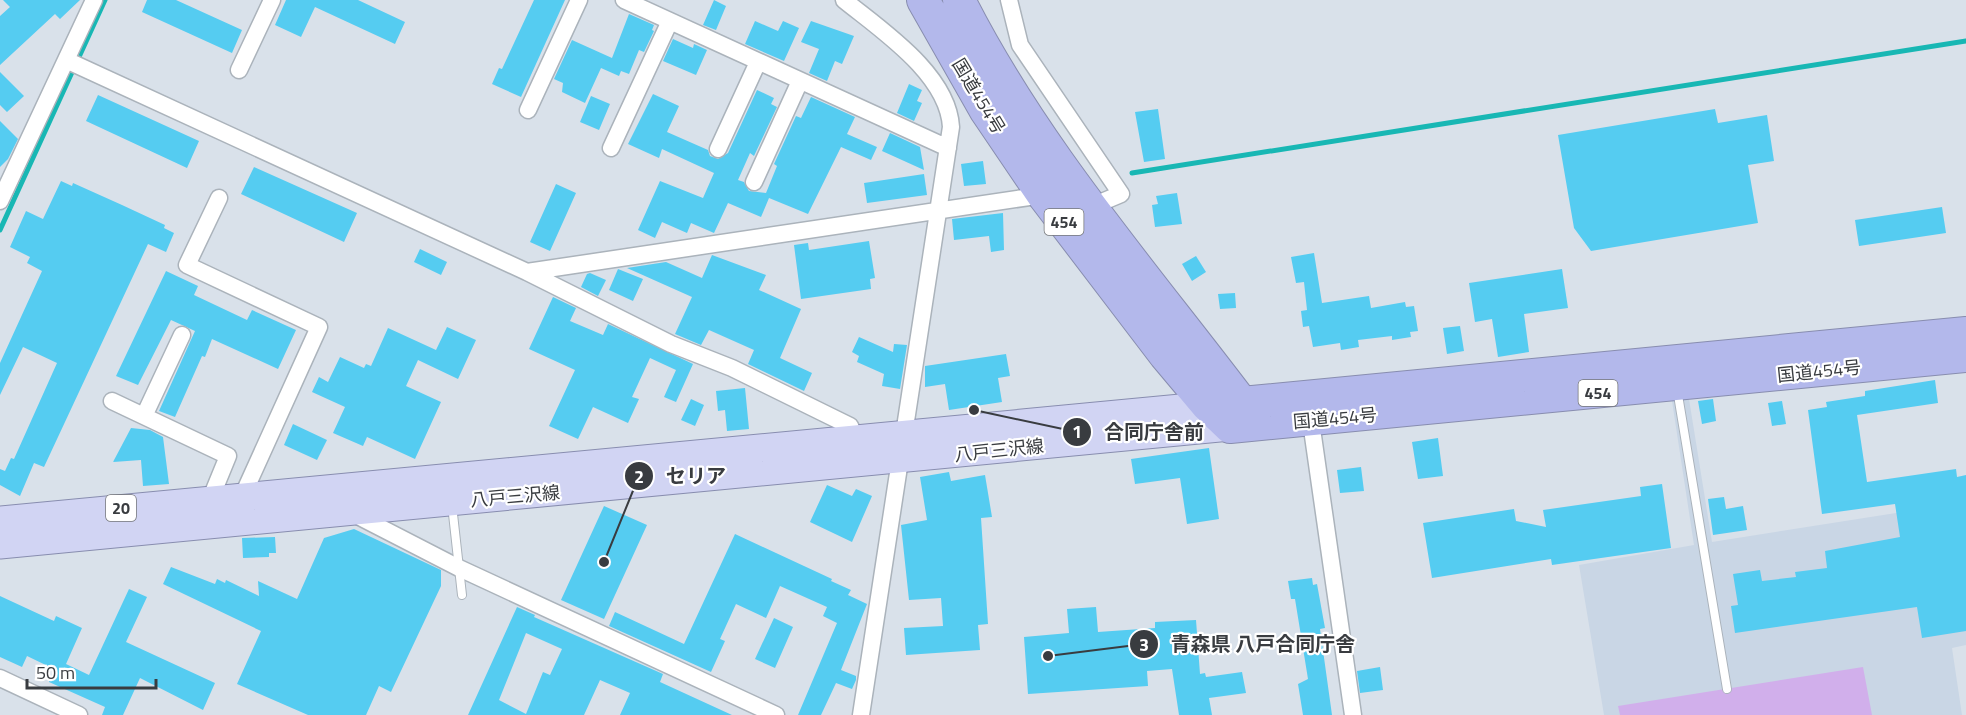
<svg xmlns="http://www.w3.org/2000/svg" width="1966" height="715" viewBox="0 0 1966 715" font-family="'Titillium Web','Noto Sans JP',sans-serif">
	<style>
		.built { fill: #c9d6e5 }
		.green { fill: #d1afeb }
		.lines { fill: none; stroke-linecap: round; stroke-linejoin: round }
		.stream { stroke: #18b7b4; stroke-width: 5 }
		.building { fill: #55ccf1; fill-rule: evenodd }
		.lane-casing { stroke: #abb3bb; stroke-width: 10 }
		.street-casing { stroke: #abb3bb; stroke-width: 19 }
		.primary-casing { stroke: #888daf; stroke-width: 29 }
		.highway-casing { stroke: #888daf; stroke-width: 34 }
		.lane { stroke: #fff; stroke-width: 8 }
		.street { stroke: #fff; stroke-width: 16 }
		.primary { stroke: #d1d4f3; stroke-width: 27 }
		.highway { stroke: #b3b8eb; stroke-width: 32 }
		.labels { text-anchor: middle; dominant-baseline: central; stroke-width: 4.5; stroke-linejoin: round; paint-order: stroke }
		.shield { fill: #fff; stroke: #747679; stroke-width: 1.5 }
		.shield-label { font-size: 16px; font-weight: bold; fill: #393c40 }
		.street-label { font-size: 18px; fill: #393c40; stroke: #fff }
		.leader { fill: none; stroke: #393c40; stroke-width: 2 }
		.callout-dot { fill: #393c40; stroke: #fff; stroke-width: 2 }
		.mark-label { font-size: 18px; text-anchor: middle; font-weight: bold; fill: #fff }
		.callout-label { font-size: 20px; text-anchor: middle; font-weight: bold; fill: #393c40; stroke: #fff; stroke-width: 4.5; stroke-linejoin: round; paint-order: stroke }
	</style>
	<rect width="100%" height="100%" fill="#d9e1ea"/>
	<path class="built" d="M1689 399 1712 542 1966 502V645L1952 648 1962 715H1604L1579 565 1694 545 1672 401Z"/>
	<path class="green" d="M1863 667 1872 715H1620L1618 706Z"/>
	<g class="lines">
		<path class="stream" d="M1132 173 1966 41
			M0 230 105 0"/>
	</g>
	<path class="building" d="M3 0H80L60 19 55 14 0 65V16L10 7Z
		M147 0H176L242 30 232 53 142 12Z
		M286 0H358L405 22 395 44 315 7 301 37 275 25Z
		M534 0H565L521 97 492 84 499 68 502 69Z
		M714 0 726 6 716 30 703 25Z
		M629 14 654 25 652 30 654 31 644 52 639 50 629 74 621 71 619 76 601 68 585 103 562 92 563 83 554 79 572 40 612 58Z
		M755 21 778 31 783 21 799 28 784 61 745 44Z
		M811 21 854 36 842 64 835 61 827 81 809 73 819 49 801 42Z
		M673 39 693 48 694 44 707 50 696 75 663 61Z
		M0 72 24 96 7 112 0 105Z
		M909 84 922 90 917 101 922 103 914 121 897 113Z
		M757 90 774 98 771 104 777 107 754 156 750 153 738 180 744 182 749 191 766 193 777 166 774 164 796 116 801 118 811 97 855 117 847 134 877 147 871 160 841 147 808 214 769 198 761 217 728 203 714 233 691 223 687 233 662 222 655 238 638 230 660 181 703 198 714 173 662 149 659 158 628 144 653 94 679 106 667 132 708 150 710 156 718 159 728 153Z
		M98 95 199 141 187 168 86 121Z
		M591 96 610 104 599 130 580 122Z
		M1158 109 1165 159 1144 162 1135 112Z
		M1715 109 1718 123 1767 115 1774 161 1748 165 1758 223 1591 251 1574 228 1558 135Z
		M0 121 18 139 8 159 0 167Z
		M890 133 920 147 924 170 882 151Z
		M983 161 986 184 964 186 961 164Z
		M254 167 357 213 344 242 241 194Z
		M924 174 927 195 867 203 864 183Z
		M61 181 72 186 73 183 122 205 165 225 164 228 174 233 166 252 148 244 44 467 34 463 20 496 0 485V469L5 471 11 458 14 459 57 363 23 347 0 395V363L42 271 27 263 30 257 10 247 26 211 43 219Z
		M556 184 576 193 550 251 530 242Z
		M1177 193 1182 224 1155 227 1152 205 1158 204 1156 196Z
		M1942 207 1946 233 1859 246 1855 220Z
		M1003 213 1004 250 991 252 989 236 954 240 952 219Z
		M869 241 875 278 870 279 871 289 801 299 794 245 808 243 809 250Z
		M420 249 447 262 441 275 414 262Z
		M1314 253 1322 303 1369 296 1371 308 1405 302 1406 307 1414 306 1418 331 1410 332 1411 337 1392 340V336L1358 340 1359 347 1341 350 1340 343 1313 347 1309 326 1303 327 1301 311 1307 310 1304 282 1296 283 1291 257Z
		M712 255 766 275 759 290 801 309 780 358 812 373 804 391 748 364 754 350 709 330 701 345 675 334 692 297 627 268 666 262 702 278Z
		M1196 256 1206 272 1192 281 1182 264Z
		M618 269 643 279 633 301 609 290Z
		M1562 269 1568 308 1524 314 1529 352 1498 357 1492 319 1475 322 1469 283Z
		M166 271 198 286 194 295 247 320 252 310 296 330 278 369 212 339 205 357 202 356 175 417 159 411 195 331 171 320 138 385 116 376Z
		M590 273 606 280 598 296 581 287 587 274Z
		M1235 293 1236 308 1220 309 1218 294Z
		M553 297 576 308 570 321 603 335 608 324 693 364 676 402 664 397 676 370 650 358 632 397 639 399 628 423 593 407 578 439 549 426 575 370 529 349Z
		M1460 326 1464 351 1447 354 1443 328Z
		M447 327 476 340 458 379 418 360 406 386 441 402 415 459 367 437 363 446 333 433 345 407 312 392 319 377 328 382 340 357 364 368 366 364 371 366 388 328 436 350Z
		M859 337 893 352 894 344 907 345 900 389 882 386 884 374 857 362 859 356 852 352Z
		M1006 354 1010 376 998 378 1002 402 949 410 945 384 925 387V366Z
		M1935 380 1938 403 1857 415 1867 482 1956 469 1957 477 1966 475V631L1922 638 1917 607 1735 633 1731 606 1738 605 1733 574 1760 570 1762 581 1796 577 1795 572 1827 568 1825 551 1900 537 1895 504 1822 514 1808 410 1827 407 1826 402 1865 396V391Z
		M745 388 749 429 727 431 725 410 718 411 716 391Z
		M691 399 704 405 695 426 681 420Z
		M1713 399 1716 421 1702 424 1698 401Z
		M1782 401 1786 424 1772 426 1768 403Z
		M293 424 327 440 317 460 284 445Z
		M131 428 150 430 163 437 169 484 143 486 141 460 113 462Z
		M1438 438 1443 476 1418 479 1412 442Z
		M1209 448 1219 519 1187 524 1180 478 1135 484 1131 459Z
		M1361 467 1364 491 1340 493 1337 470Z
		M949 472 951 481 985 475 992 517 981 518 988 624 978 625 980 650 906 655 904 628 943 626 941 598 909 600 901 525 927 520 920 477Z
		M1662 484 1671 548 1552 565 1551 559 1432 578 1423 523 1514 509 1516 521 1546 527 1543 510 1641 496 1640 487Z
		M827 485 852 496 856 489 872 496 852 542 810 522Z
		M1724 497 1726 509 1743 506 1747 530 1713 535 1708 499Z
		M604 506 647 525 604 619 561 600Z
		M354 529 441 570V586L391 692 379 686 366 715H308L237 684 261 631 163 584 171 567 215 584 217 579 225 583 226 580 259 596 258 581 297 599 324 538Z
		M735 534 832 579 831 581 851 590 848 595 867 604 841 670 856 676V680L852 689 836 683 821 715H798L837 623 823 616 827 607 780 586 766 618 736 604 720 639 725 641 711 672 609 626 615 612 684 644Z
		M275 537 276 553H269V557L243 558 242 538Z
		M1312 578 1313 585 1317 584 1325 628 1320 629 1332 715H1303L1298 684 1308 679 1295 599H1291L1288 581Z
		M129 589 147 597 126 642 215 683 203 710 140 678 123 715H102L105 707 49 682 54 669 27 656 22 667 0 657V596L54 621 56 616 82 628 66 664 89 675Z
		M517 607 535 615 534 617 663 674 660 682 732 715H620L630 693 600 680 584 715H468ZM526 633 562 649 550 675 543 672 526 714 499 700Z
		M1096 607 1098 632 1155 628V622L1196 620 1200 674 1205 673 1206 677 1242 672 1246 693 1209 698 1212 715H1179L1172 669 1147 671 1148 686 1028 694 1024 637 1069 633 1067 609Z
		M774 618 793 627 775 668 755 659Z
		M1380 667 1383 690 1360 693 1357 671Z"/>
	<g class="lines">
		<g class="lane-casing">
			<path id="lane" d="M1677 389 1727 689
				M452 505 462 595"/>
		</g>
		<g class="street-casing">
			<path id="street" d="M624 0 948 148
				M844 0C881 30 948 74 951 127L861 715
				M1009 0 1020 45 1121 194 1090 207
				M66 60 527 272 1043 195
				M239 70 272 0
				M528 110 579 0
				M611 148 670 21
				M718 149 758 62
				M754 182 800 81
				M219 198 187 265 319 327 242 497
				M0 201 94 0
				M527 272 671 344 732 368 850 426 857 440
				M112 401 228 456 210 500
				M1310 415 1353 715
				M144 416 182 335
				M352 513 459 568 776 715
				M0 678 79 715"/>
		</g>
		<g class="primary-casing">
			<path id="primary" d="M0 520 1223 404
				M0 545 1230 427 1237 412"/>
		</g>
		<g class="highway-casing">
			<path id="highway" d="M923 0 986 111 1043 195 1165 355 1207 405 1230 427 1966 356
				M959 0C1033 147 1143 272 1242 403L1966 333"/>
		</g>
		<use href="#lane" class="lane"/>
		<use href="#street" class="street"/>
		<use href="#primary" class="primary"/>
		<use href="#highway" class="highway"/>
	</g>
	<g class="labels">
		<g class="shield">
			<rect x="1044.5" y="209" width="39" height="26" rx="4.5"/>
			<rect x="1578.5" y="380" width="39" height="26" rx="4.5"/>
			<rect x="106" y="495" width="30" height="26" rx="4.5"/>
		</g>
		<g class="shield-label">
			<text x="1064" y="222">454</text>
			<text x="1598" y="393">454</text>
			<text x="121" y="508">20</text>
		</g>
		<g class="street-label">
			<text transform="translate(979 96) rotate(59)">国道454号</text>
			<text transform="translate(1819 371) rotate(-6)">国道454号</text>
			<text transform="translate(1335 418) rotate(-5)">国道454号</text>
			<text transform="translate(999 450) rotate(-6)">八戸三沢線</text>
			<text transform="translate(515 496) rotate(-5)">八戸三沢線</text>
		</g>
	</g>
	<path class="leader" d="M974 410L1077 432M604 562L639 476M1048 656L1144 644"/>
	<g class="callout-dot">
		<circle cx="974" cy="410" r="6"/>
		<circle cx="604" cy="562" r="6"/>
		<circle cx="1048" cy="656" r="6"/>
		<circle cx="1077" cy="432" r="15"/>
		<circle cx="639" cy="476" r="15"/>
		<circle cx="1144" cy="644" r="15"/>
	</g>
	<g class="mark-label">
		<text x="1077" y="438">1</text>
		<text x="639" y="483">2</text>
		<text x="1144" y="651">3</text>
	</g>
	<g class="callout-label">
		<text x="1154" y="439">合同庁舎前</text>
		<text x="696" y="483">セリア</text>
		<text x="1263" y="651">青森県 八戸合同庁舎</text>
	</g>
	<path d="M27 679v9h129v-9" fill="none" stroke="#393c40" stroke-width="3"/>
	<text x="36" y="679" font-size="18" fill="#393c40" stroke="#ffffff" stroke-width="4.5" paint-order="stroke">50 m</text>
</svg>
